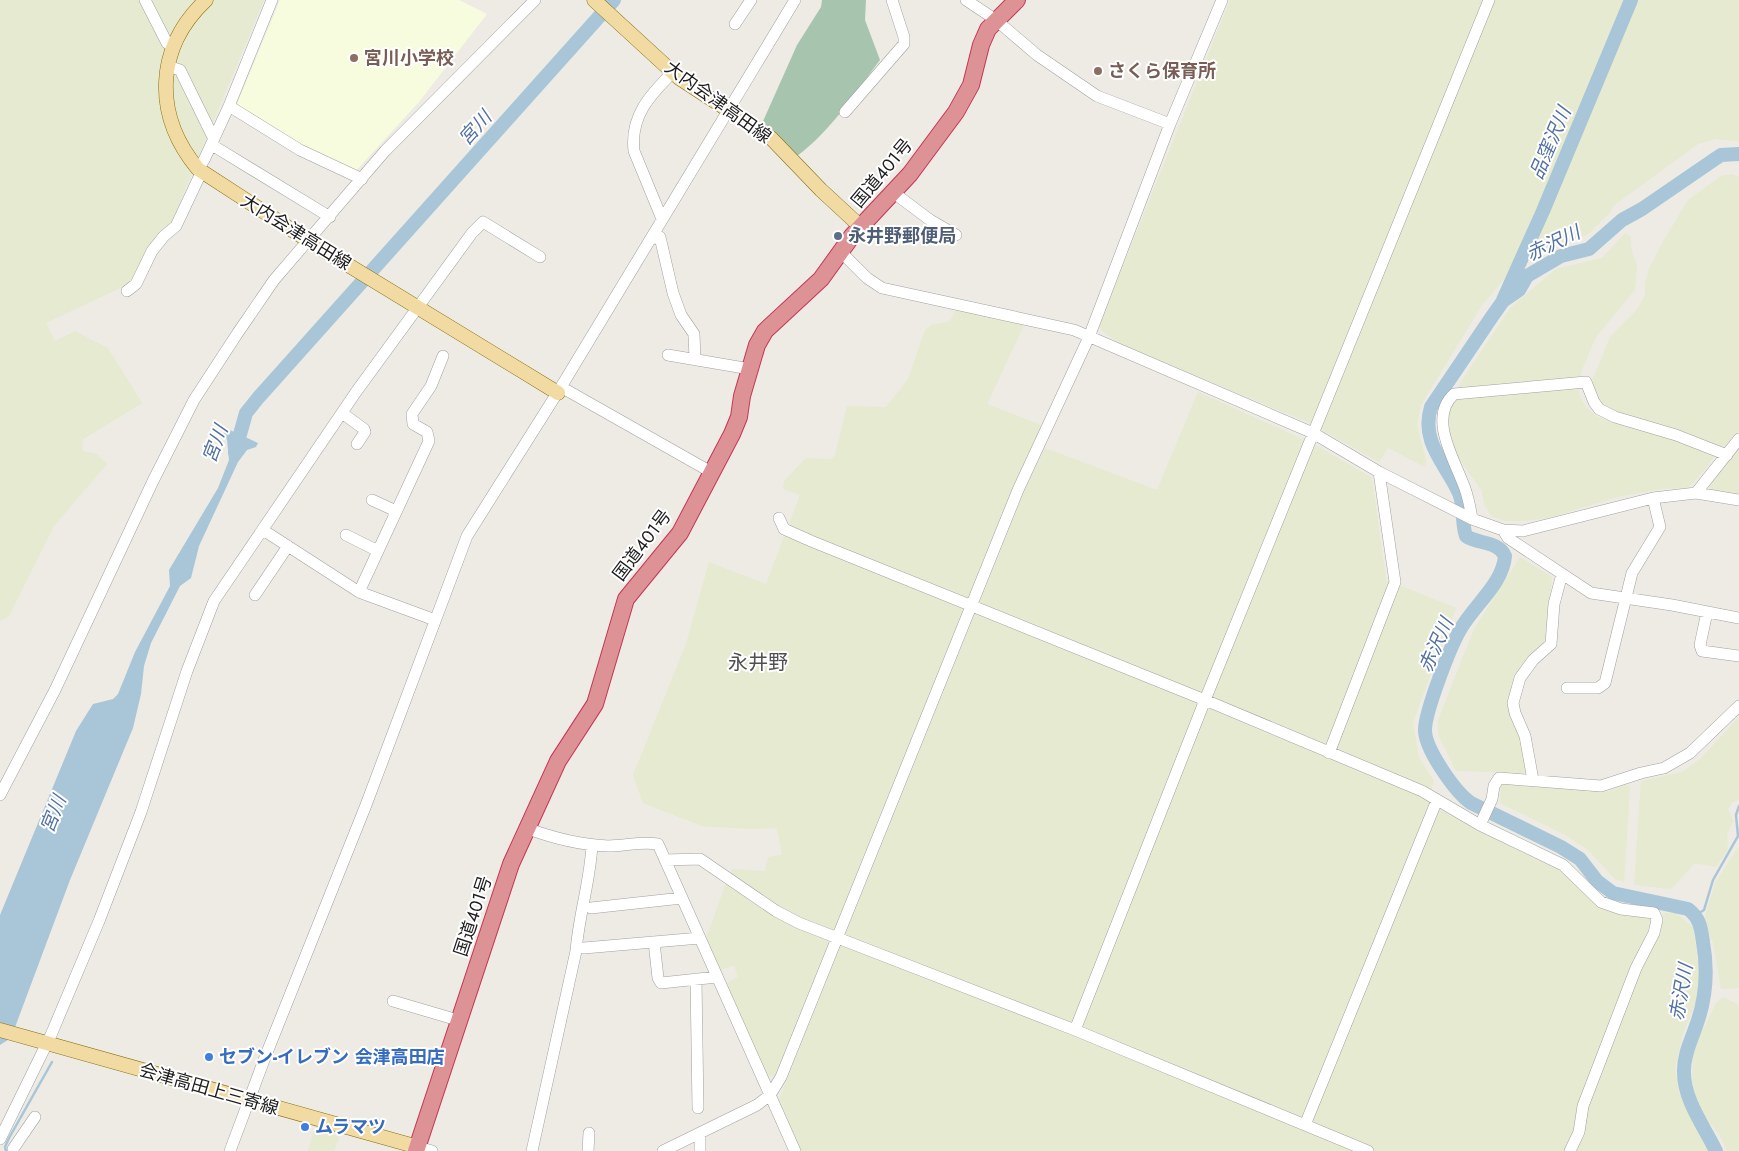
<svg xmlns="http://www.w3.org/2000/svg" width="1739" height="1151" viewBox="0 0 1739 1151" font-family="Jost,'Noto Sans JP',sans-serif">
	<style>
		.education { fill: #f7fcde }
		.farmland { fill: #e5ead0 }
		.cemetery { fill: #a7c4af }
		.water { fill: #a8c6d7 }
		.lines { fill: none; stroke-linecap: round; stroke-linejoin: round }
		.stream { stroke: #a8c6d7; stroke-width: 2.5 }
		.river { stroke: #a8c6d7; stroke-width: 14 }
		.minor-casing { stroke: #a1a1a1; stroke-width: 12 }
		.major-casing { stroke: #87700e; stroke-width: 15 }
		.highway-casing { stroke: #c73553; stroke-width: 18 }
		.minor { stroke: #fff; stroke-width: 11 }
		.major { stroke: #f2dba3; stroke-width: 14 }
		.highway { stroke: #dd9296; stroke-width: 16 }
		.education-dot { fill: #8d6e63; stroke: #fff; stroke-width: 2 }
		.service-dot { fill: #5c6f8a; stroke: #fff; stroke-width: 2 }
		.shop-dot { fill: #3f7fe0; stroke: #fff; stroke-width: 2 }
		.labels { text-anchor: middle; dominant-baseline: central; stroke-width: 4; stroke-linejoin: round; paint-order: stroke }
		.education-label { font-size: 18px; font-weight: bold; fill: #785e54; stroke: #fff; text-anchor: start }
		.street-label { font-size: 18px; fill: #1d1d1d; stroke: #fff }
		.service-label { font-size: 18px; font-weight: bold; fill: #4e5e75; stroke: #fff; text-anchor: start }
		.shop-label { font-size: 18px; font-weight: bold; fill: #366cbe; stroke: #fff; text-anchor: start }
		.water-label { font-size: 19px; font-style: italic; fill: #5370a3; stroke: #fff }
		.quarter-label { font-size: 20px; fill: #505050; stroke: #fff }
	</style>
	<rect width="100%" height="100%" fill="#edebe4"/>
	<path class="education" d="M280 0H459L487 14 419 102 353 174 300 150 237 104Z"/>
	<path class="farmland" d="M0 0H264L171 223 155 241 138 266 131 283 46 323 55 341 75 331 108 348 142 403 82 440 83 451 97 454 107 464 54 526 9 616 0 621Z
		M1230 0H1624L1512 270 1482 305 1421 405 1417 425 1426 460 1425 467 1388 448 1379 462 1308 422 1123 346 1102 331 1099 325Z
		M1632 0H1739V141L1715 139 1698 144 1613 206 1610 213 1587 235 1536 252 1535 241Z
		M1732 174 1739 177V431L1728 445 1719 448 1617 413 1603 405 1596 397 1592 381 1610 337 1638 308 1645 295V283L1649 269 1662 243 1688 200 1721 176Z
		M1625 233 1631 237V248L1637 266 1635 290 1596 337 1581 372 1579 394 1585 406 1597 417 1683 441 1714 456 1708 466 1688 488 1660 489 1618 497 1547 518 1525 521H1505L1491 516 1484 504 1482 491 1456 454 1450 433 1448 417 1450 406 1462 380 1511 307 1556 269 1602 258Z
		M956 309 1025 323 987 404 1044 426 882 810 835 930 831 932 785 911 735 879 731 872 732 869 765 871 768 857 782 855 777 828 751 829 702 826 643 803 633 775 686 644 709 562 766 584 800 495 783 489 784 481 806 458 832 459 835 455 847 406 886 407 908 379 925 330 932 325 950 321Z
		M1198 392 1316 445 1372 478 1386 580 1456 608 1413 722 1419 758 1434 781 1428 799 1436 808 1563 868 1603 908 1617 914 1652 919 1587 1086 1574 1141 1565 1151H801L779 1099 1026 487 1045 448 1157 490Z
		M1739 447V496L1711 490 1710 485Z
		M1520 557 1552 577 1548 615 1549 634 1543 646 1532 652 1524 663 1510 698 1528 770 1526 773 1456 771 1438 735V720L1474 629Z
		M1739 717V800L1733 802 1728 809 1733 821 1727 835 1728 849 1723 857 1716 867 1695 863 1671 889 1634 885 1641 781 1682 772 1700 759Z
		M1507 781 1606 792 1625 785 1630 787 1624 882 1615 879 1587 849 1565 835 1500 803 1501 785Z
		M1739 846V988L1721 989 1713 943 1703 923 1715 883Z
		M726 883 832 940 776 1075 773 1076 768 1077 725 984 738 977 734 965 719 971 706 939Z
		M1664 913H1676L1693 927 1700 977 1699 988 1697 999 1683 1034 1675 1068 1679 1092 1713 1151H1575L1585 1136V1111Z
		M1723 997 1739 1005V1151H1727L1719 1134 1707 1120 1697 1103 1692 1081 1693 1049 1716 1003Z
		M314 1130 340 1136 334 1151H308Z"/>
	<path class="cemetery" d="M822 0H866L865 20 880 60C855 93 831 131 797 156L760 128 797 45 821 7Z"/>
	<path class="water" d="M221 426 258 443 256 447 247 450 238 462 199 546 191 578 180 586 151 643 144 666 141 694 133 728 70 880 11 1038 0 1045V915L76 731 93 704 113 699 118 694 135 652 170 586 169 570 218 488 229 460 227 440Z"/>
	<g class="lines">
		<path class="stream" d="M1696 915 1704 910 1713 880 1738 836 1736 815 1739 806
			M6 1151 5 1147 9 1138 52 1062"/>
		<path class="river" d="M1503 300 1543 211 1631 0
			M235 452 246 413 258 398 614 0
			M1716 1151C1704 1126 1683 1099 1684 1070 1684 1054 1691 1041 1696 1026 1706 999 1708 970 1703 942 1701 928 1700 918 1688 909L1613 893 1597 881 1580 859 1561 847 1471 803C1455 792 1425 749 1425 730 1425 712 1450 647 1460 630 1473 606 1503 584 1505 556 1499 541 1477 544 1466 536 1461 523 1465 507 1459 493 1446 464 1420 442 1431 407L1491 318 1503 301 1519 290 1527 276 1561 256 1589 249 1622 220 1642 209 1715 159 1721 155 1739 154"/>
		<g class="minor-casing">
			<path id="minor" d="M145 0 167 43 173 47
				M966 0 996 20 1037 55 1097 96 1170 124
				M735 24 751 0
				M167 66 180 70 214 139
				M229 106 300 150 362 179
				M845 112 904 44V37L892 0
				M212 145 330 217
				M198 169 204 160 229 106 272 0
				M894 193 930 220 956 235
				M662 219 634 151C630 116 650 95 673 72
				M651 239 660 237 673 293 681 315 694 334 695 359
				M841 252 867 278 882 288 1074 330 1313 433 1379 472 1472 519 1503 530 1523 531 1653 498 1696 493 1739 500
				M127 291 136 284 152 251 164 236 176 226 201 173
				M668 355 750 369
				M561 387 711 472
				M342 413 364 429 365 432 357 444
				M1696 493 1739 439
				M372 500 396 511
				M779 518 784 529 811 541 1205 700 1422 791 1480 825 1563 865 1601 902 1621 909 1654 913 1657 920 1654 933 1636 968 1583 1106 1579 1132 1570 1151
				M1472 519C1470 506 1468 494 1462 481 1452 455 1429 417 1454 394L1586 382 1594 402 1599 409 1615 417 1676 435 1727 455
				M263 530 359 592 435 620
				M1503 530 1508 538 1591 593 1672 605 1739 618
				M346 535 378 551
				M359 592 429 441 427 432 413 424 412 414 431 386 443 356
				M255 595 288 546
				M1707 612 1700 645 1702 651 1739 656
				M1567 688H1598L1605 683 1632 573 1660 527 1653 498
				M1329 753 1395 582 1379 472
				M1533 780 1525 736 1515 713 1513 703 1520 678 1533 660 1551 644 1554 604 1562 574
				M0 795 55 690 153 481 194 400 237 334 274 280 385 151 535 0
				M1480 825 1492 799 1494 786 1499 778 1601 786 1641 773 1664 768 1690 753 1739 706
				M526 828C553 838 580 845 608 846 625 846 641 841 658 844L795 1151
				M665 860 700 859 776 911 799 923 1075 1030 1368 1151
				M591 908 682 898
				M654 942 658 978 661 983 717 977
				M584 948 700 938
				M696 979 698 1108
				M393 1001 461 1021
				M1075 1030 1205 700 1489 0
				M1305 1125 1437 800
				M700 1133V1151
				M0 1139 51 1035 99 921 141 812 187 671 214 601 356 392 472 233 483 222 540 257
				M418 1147 432 1151
				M13 1149 35 1117
				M230 1151 264 1060 366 805 467 536 561 387 795 0
				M532 1151 576 951C579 914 590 882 592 845
				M588 1151 589 1133
				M663 1151 757 1105 770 1095 781 1077 1018 490 1089 337 1170 124 1222 0"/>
		</g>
		<g class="major-casing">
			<path id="major" d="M206 0C155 48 153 115 198 169L312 243 558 393
				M594 0 679 78 771 138 821 190 861 227
				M0 1030 418 1147"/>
		</g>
		<g class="highway-casing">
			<path id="highway" d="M416 1151 511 864 558 761 595 704 626 599 680 533 732 434 739 417 742 396 757 345 765 331 821 279 852 236 910 174 956 112 971 85 981 45 988 29 1017 0"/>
		</g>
		<use href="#minor" class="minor"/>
		<use href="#major" class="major"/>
		<use href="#highway" class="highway"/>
	</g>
	<g class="education-dot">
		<circle cx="354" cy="58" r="5"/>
		<circle cx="1098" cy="71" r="5"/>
	</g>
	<circle class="service-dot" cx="838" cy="236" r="5"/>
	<g class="shop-dot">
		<circle cx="209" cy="1057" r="5"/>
		<circle cx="305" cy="1127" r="5"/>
	</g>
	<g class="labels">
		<g class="education-label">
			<text x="364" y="58">宮川小学校</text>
			<text x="1108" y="71">さくら保育所</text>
		</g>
		<g class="street-label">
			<text transform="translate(718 102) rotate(36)">大内会津高田線</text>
			<text transform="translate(882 173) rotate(-50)">国道401号</text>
			<text transform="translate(296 232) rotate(32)">大内会津高田線</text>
			<text transform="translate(642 545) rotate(-53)">国道401号</text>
			<text transform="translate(473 916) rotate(-72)">国道401号</text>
			<text transform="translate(209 1089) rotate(16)">会津高田上三寄線</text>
		</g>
		<g class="service-label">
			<text x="848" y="236">永井野郵便局</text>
		</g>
		<g class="shop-label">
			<text x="219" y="1057">セブン-イレブン 会津高田店</text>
			<text x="315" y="1127">ムラマツ</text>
		</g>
		<g class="water-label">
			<text transform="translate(475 128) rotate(-48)">宮川</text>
			<text transform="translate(1550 143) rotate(-67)">品窪沢川</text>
			<text transform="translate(1553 243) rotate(-25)">赤沢川</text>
			<text transform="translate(215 444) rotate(-69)">宮川</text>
			<text transform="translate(1436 645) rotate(-66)">赤沢川</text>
			<text transform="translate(53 814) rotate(-68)">宮川</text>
			<text transform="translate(1681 992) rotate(-80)">赤沢川</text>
		</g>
		<g class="quarter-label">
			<text x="758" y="662">永井野</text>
		</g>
	</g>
</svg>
